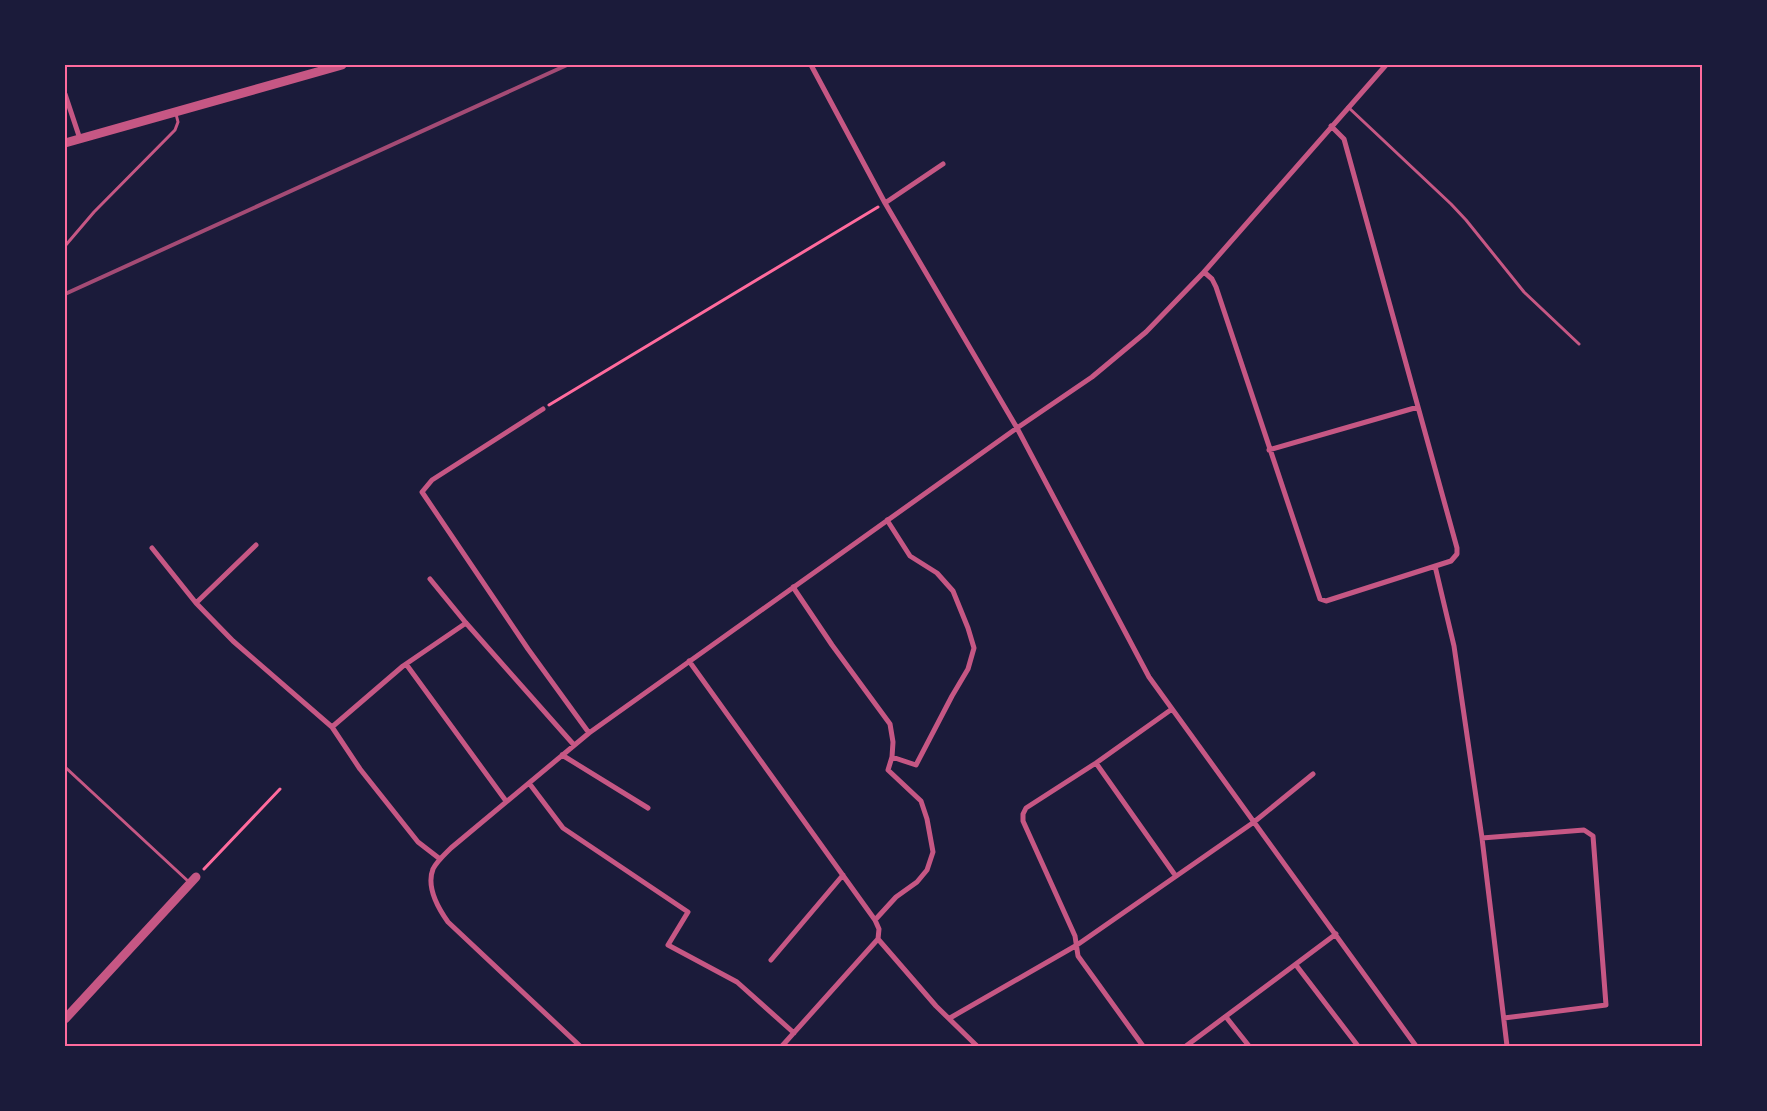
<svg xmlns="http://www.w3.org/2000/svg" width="1767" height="1111" viewBox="0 0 1767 1111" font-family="'Noto Sans',sans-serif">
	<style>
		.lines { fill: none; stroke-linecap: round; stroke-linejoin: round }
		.path { stroke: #ff6b9d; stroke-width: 3 }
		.service { stroke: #c65784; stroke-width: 3 }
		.minor { stroke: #c65784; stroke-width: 5 }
		.tertiary { stroke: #c65784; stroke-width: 9 }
		.rail { stroke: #a44b75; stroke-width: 4 }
		.neatline { fill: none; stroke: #ff6b9d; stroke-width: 2 }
	</style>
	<rect width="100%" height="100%" fill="#1b1b3a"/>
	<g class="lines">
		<path class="path" d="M549 405 878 207
			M204 869 280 789"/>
		<path class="service" d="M1348 107 1451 204 1466 220 1524 292 1579 344
			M65 246 94 212 175 130 178 122 176 114
			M65 767 189 882"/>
		<path class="minor" d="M811 65 885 203 1017 428 1149 677 1416 1046
			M65 94 80 139
			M885 203 943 164
			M1204 272 1212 279 1216 287 1320 599 1326 601 1451 561 1457 554V548L1344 139 1331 126
			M543 409 432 480 422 492 528 649 589 733
			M1269 450 1418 407
			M887 520 910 556 937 573 953 591 968 628 974 648 968 669 952 696 916 765 892 757
			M152 548 196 603 233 641 332 727 360 769 418 842 440 859
			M1435 566 1454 646 1482 838 1507 1046
			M430 579 466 623 574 745
			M793 587 832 645 890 724 893 742 892 757 888 770 921 801 927 819 933 852 927 870 917 882 896 897 875 920
			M196 603 256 545
			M689 661 875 920 879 929 878 939 782 1046
			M406 664 506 801
			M332 727 403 666 466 623
			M562 755 648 808
			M1096 763 1175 875
			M529 783 563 828 688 912 668 945 737 982 794 1033
			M1482 838 1584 830 1593 836 1606 1005 1504 1018
			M878 939 936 1006 977 1046
			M771 960 843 875
			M1296 965 1358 1046
			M1226 1017 1249 1046
			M950 1018 1077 945 1254 822 1313 774
			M580 1046 448 922C438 908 426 887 433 869 437 861 445 854 451 848L589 733 1017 428 1092 377 1146 332 1204 272 1386 65
			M1143 1046 1078 956 1075 936 1023 821V814L1026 808 1096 763 1172 709
			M1186 1046 1336 934"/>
		<path class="tertiary" d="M65 143 342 65
			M65 1019 196 877"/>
		<path class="rail" d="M65 294 567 65"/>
	</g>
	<rect width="1767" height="1111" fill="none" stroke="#1b1b3a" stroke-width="132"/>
	<rect x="66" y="66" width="1635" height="979" class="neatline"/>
</svg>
